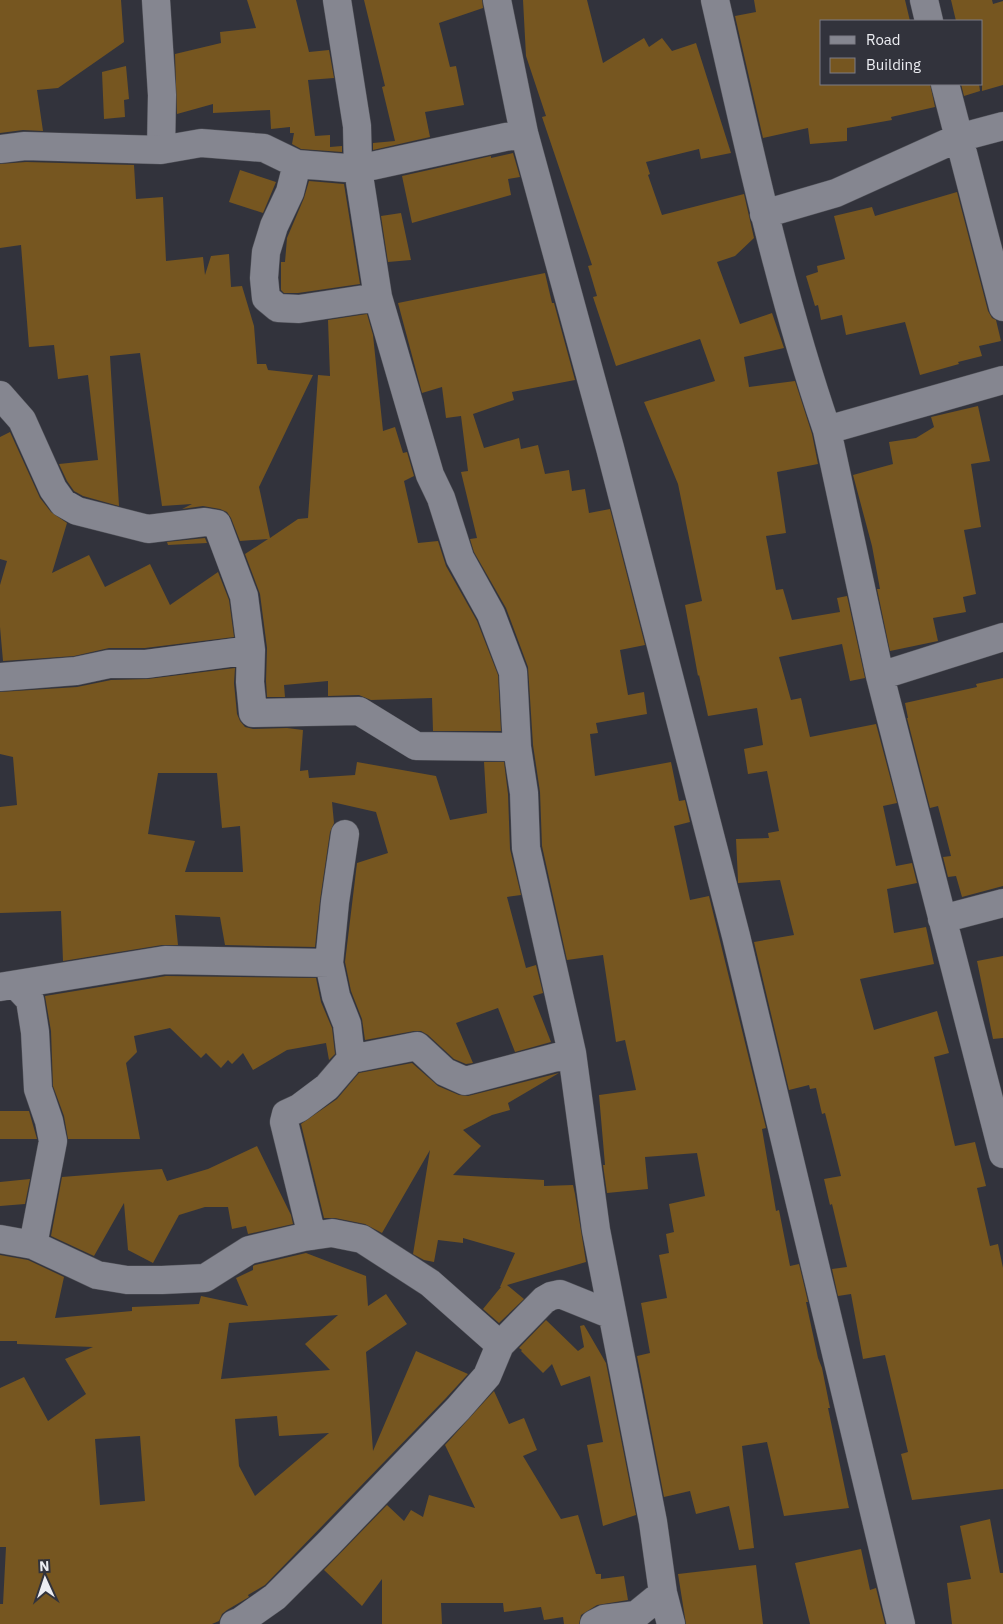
<svg xmlns="http://www.w3.org/2000/svg" width="1003" height="1624" viewBox="0 0 1003 1624" font-family="'IBM Plex Sans',sans-serif">
	<style>
		.building { fill: #765620; fill-rule: evenodd }
		.lines { fill: none; stroke-linecap: round; stroke-linejoin: round }
		.minor-casing { stroke: #515259; stroke-width: 29 }
		.minor { stroke: #858690; stroke-width: 28 }
	</style>
	<rect width="100%" height="100%" fill="#32333c"/>
	<path class="building" d="M0 0H121L124 42 58 88 37 90 43 131 23 130 0 133Z
		M247 0H296L309 52 329 50 334 78 308 80 315 136 330 135V147L342 146V152L301 149 292 144 294 133H290V127L271 129 270 110 213 113V104L177 114 175 54 221 43 220 32 256 28Z
		M364 0H482L483 8 439 23 450 67 456 66 464 105 425 112 430 137 373 150V143L395 141 382 87 385 86Z
		M523 0H587L603 63 644 38 649 47 662 38 672 51 696 43 731 153 701 159 699 149 646 162 650 174 648 175 662 215 744 194 754 238 735 256 717 262 740 324 772 313 784 348 744 357 749 387 795 381 812 434 818 464 777 472 786 533 766 536 776 590 783 589 792 620 840 612 837 598 847 596 865 678 850 681 842 644 779 657 791 700 801 698 810 737 876 724 897 803 883 806 896 866 912 863 917 883 887 889 894 933 926 927 934 964 860 979 874 1030 937 1011 949 1053 934 1057 955 1146 975 1142 986 1186 977 1188 990 1246 998 1244 1003 1268V1489L912 1500 901 1454 908 1452 885 1355 863 1359 851 1294 838 1296 832 1269 847 1267 832 1204 830 1205 824 1179 841 1176 825 1113 822 1114 816 1088 810 1089 809 1085 789 1090 754 942 794 935 780 880 738 883V880L736 839 769 838 768 833 779 831 767 771 748 774 744 749 763 745 757 708 708 716 699 675 698 676 685 605 702 601 678 484 644 402 715 381 700 339 616 366 593 297 597 296 588 266 592 265 542 117 546 116 526 56Z
		M754 0H905L910 21H822V84H930L935 107 891 117 892 120 847 128V141L810 144 808 128 763 138 735 16 756 12Z
		M951 0H992L993 4 1003 1V85L982 91V21H956Z
		M126 66 129 99 124 100 125 117 104 119 102 72Z
		M961 84H979L980 91 964 96Z
		M513 153 520 177 508 179 511 195 412 223 402 176 491 156V158Z
		M26 162 134 165 136 199 163 197 166 261 203 257 205 275 211 256 229 254 231 287 242 286 254 326 257 364H266L268 370 313 375 259 487 270 538 298 519 308 518 318 375 330 376 328 320 367 314 373 335 383 431 395 427 403 453 407 452 414 476 404 481 418 543 438 541 446 566 477 621 498 675 501 731H433L432 698 371 700 359 695 328 696V681L284 685 285 697H267L266 681 267 648 260 594 245 554 268 539 240 541 231 518 227 512 220 509 203 506 182 509 192 504 162 506 140 353 110 356 119 506 83 496 74 491 67 481 59 464 98 460 88 375 58 379 54 345 29 347 21 245 0 248V164Z
		M240 170 276 182 263 213 229 202Z
		M309 181 344 184 360 284 298 293H284L281 290V262H285L287 238 304 198Z
		M957 192 988 311 992 318 996 320 1001 341 979 346 982 356 958 362 959 364 920 375 905 322 846 335 842 315 821 320 818 305 815 306 806 276 818 272 817 266 845 259 834 216 872 207 875 216Z
		M401 213 411 260 388 262 381 216Z
		M545 273 552 303H554L575 380 512 392 514 400 473 414 484 448 519 438 521 449 538 445 545 474 569 470 572 491 585 489 589 513 610 509 645 645 620 650 628 695 644 692 647 714 596 723 598 733 590 734 595 776 671 762 679 801 685 800 690 822 674 826 690 900 709 896 766 1128 762 1129 776 1211 779 1210 790 1266 799 1264 808 1302H806L818 1358 822 1368 830 1408H828L849 1508 784 1516 767 1442 742 1446 754 1548 739 1550 729 1506 696 1514 690 1491 664 1497 637 1356 650 1353 641 1303 667 1298 659 1255 669 1253 666 1234 674 1232 669 1204 705 1196 697 1153 645 1157 648 1189 607 1193 603 1165H605L599 1095 636 1090 625 1040 616 1042 603 955 567 960 542 846 540 792 533 745 528 667 506 608 474 552 470 539 477 538 461 472 468 471 461 416 446 418 442 387 422 393 398 303Z
		M978 406 990 461 971 464 981 527 964 530 976 594 963 597 966 612 933 618 938 641 890 651 877 589H880L872 546 853 475 893 464 889 442 916 438 934 427 931 417Z
		M10 432 40 498 51 512 67 523 52 573 89 555 105 587 150 564 170 605 218 572 229 600 234 637 145 648H109L74 656 3 661 0 627V585L7 561 0 559V437Z
		M205 538 207 543 168 545 167 542Z
		M235 668 234 683 237 714 240 721 245 727 253 729 287 728 303 730 300 771 308 770 309 778 355 775 357 762 436 776 450 820 487 813 484 762H504L508 794 510 849 521 895 507 897 526 968 536 965 543 993 533 996 551 1042 515 1052 498 1008 456 1023 473 1063 466 1064 454 1059 428 1035 421 1031H414L365 1040 362 1019 351 991 345 962 357 863 388 853 376 812 332 802 334 823 330 832 320 900 315 947 225 945 220 917 175 915 178 945H162L63 961 61 911 0 913V807L17 805 13 757 0 754V692L77 687 111 680 148 679ZM158 773H217L222 828 240 826 243 872H185L195 841 148 834Z
		M1003 678V886L962 897 956 876 948 877 943 857 951 856 938 806 930 808 907 718H908L905 703 977 687 976 684Z
		M1003 956V1038L993 1039 977 961Z
		M166 976 316 978 321 1002 332 1028 335 1054 329 1060 326 1043 287 1050 253 1070 243 1053 232 1064 228 1060 221 1068 206 1053 201 1058 170 1028 134 1036 137 1052 126 1063 140 1139H68L64 1116 53 1086 51 1031 45 996Z
		M412 1063 438 1086 459 1095 468 1096 559 1073 508 1103 510 1110 492 1115 463 1130 481 1146 453 1175 544 1180V1186L573 1185 575 1194 586 1262 507 1285 524 1299 499 1323 483 1309 501 1287H500L515 1253 463 1238V1243L438 1240 434 1262 424 1260 413 1254 430 1150 382 1233 365 1224 335 1218H324L301 1124 337 1099 359 1073Z
		M0 1111H29L37 1139H0Z
		M257 1146 291 1215 293 1224 248 1234 246 1226 232 1229 228 1207H205L179 1215 153 1263 128 1250 124 1203 94 1256 51 1236 62 1177 162 1169 167 1181 208 1169Z
		M30 1179 25 1204 0 1206V1182Z
		M306 1253 366 1276 368 1306 386 1294 407 1324 366 1352 373 1451 416 1351 468 1374 446 1398 265 1585 248 1595 249 1597 227 1610 222 1614 219 1621 212 1624H0V1604H3L6 1547H0V1388L24 1377 48 1421 86 1394 65 1359 93 1347 17 1344V1341H0V1255L28 1260 64 1277 55 1318 132 1311V1307L199 1304 201 1296 248 1306 236 1278 253 1270V1266L255 1265ZM338 1315 305 1344 330 1370 221 1379 229 1323ZM277 1416 279 1436 329 1433 255 1496 239 1466 235 1419ZM140 1436 145 1501 100 1505 95 1439Z
		M546 1320 578 1351 584 1347 580 1326 584 1325 606 1363 636 1515 603 1526 587 1445 603 1442 590 1376 561 1386 552 1364 543 1373 521 1351 522 1350 519 1348Z
		M494 1391 509 1424 524 1418 537 1450 523 1456 561 1519 578 1515 596 1574H601V1579L624 1576 628 1600 597 1605 581 1615 579 1624H564L563 1617 544 1620 541 1607 504 1612 503 1603H441L442 1624H382V1579L362 1606 324 1570 387 1505 404 1521 411 1510 423 1517 429 1495 475 1508 445 1445Z
		M990 1519 1000 1573H1003V1624H952L947 1583 971 1579 960 1526Z
		M861 1549 870 1590 876 1588 885 1624H810L795 1563Z
		M756 1565 763 1624H686L678 1574Z"/>
	<g class="lines">
		<g class="minor-casing">
			<path id="minor" d="M156 0 162 95 161 150
				M337 0 357 126 358 169 378 297 430 475 441 498 460 558 491 614 513 672 517 747 524 793 526 848 572 1053 596 1230 653 1522 663 1593 671 1624
				M497 0 524 133 610 448 736 936 901 1624
				M715 0C748 144 779 290 827 430L880 676 1003 1154
				M924 0 929 21
				M945 84 1003 307
				M0 149 25 146 161 150 201 143 264 148 297 164 358 169 524 133
				M297 164 290 192 274 226 266 252 264 278 266 298 278 308 299 309 378 297
				M764 214 836 193 958 138 1003 126
				M0 395 22 420 53 489 63 503 77 511 148 529 205 522 217 524 244 596 251 650 250 682 253 713 359 711 416 746 517 747
				M827 430 1003 380
				M880 676 1003 637
				M0 677 76 671 109 664H146L251 650
				M345 834 335 902 329 963 336 996 347 1024 351 1059
				M942 919 1003 903
				M16 985 30 1000 35 1032 38 1089 49 1121 53 1141 33 1245
				M0 987 165 960 329 963
				M312 1236 284 1122 286 1114 299 1108 327 1087 351 1059 417 1046 445 1072 465 1081 572 1053
				M0 1239 33 1245 97 1275 127 1280H162L205 1278 249 1250 304 1237 332 1233 362 1239 430 1283 500 1345
				M234 1624 241 1621 275 1597 328 1544 458 1409 487 1376 500 1345 544 1300 551 1296 560 1294 612 1315
				M594 1624 604 1619 636 1615 663 1593"/>
		</g>
		<use href="#minor" class="minor"/>
	</g>
	<rect x="820" y="20" width="162" height="65" fill="#32333c" stroke="#7c7d85"/>
	<rect x="830" y="36" width="25" height="8" fill="#858690" stroke="#7c7d85"/>
	<text x="866" y="45" font-size="15" fill="#ecedf2">Road</text>
	<rect x="830" y="58" width="25" height="15" fill="#765620" stroke="#7c7d85"/>
	<text x="866" y="70" font-size="15" fill="#ecedf2">Building</text>
	<g transform="translate(45 1579) rotate(357)" stroke="#32333c" stroke-width="4" paint-order="stroke">
	<path d="M0-4L9 19L0 12L-9 19Z" fill="#ecedf2"/>
	<text y="-8" font-size="14" font-weight="bold" text-anchor="middle" fill="#ecedf2">N</text>
	</g>
</svg>
